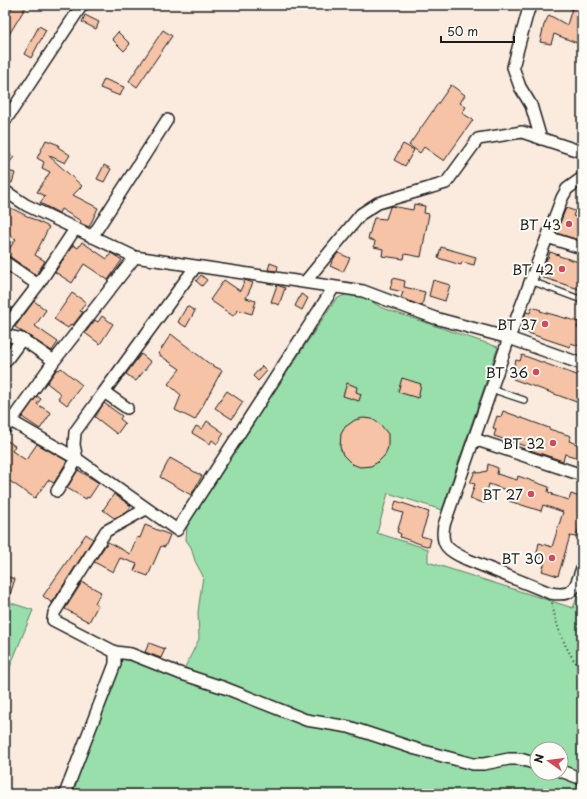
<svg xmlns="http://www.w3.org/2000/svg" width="587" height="799" viewBox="0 0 587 799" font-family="'Playpen Sans',sans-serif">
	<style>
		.green { fill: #99dfab; stroke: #5a7e64; fill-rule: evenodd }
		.building { fill: #f6c3a7; stroke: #1c1c1c }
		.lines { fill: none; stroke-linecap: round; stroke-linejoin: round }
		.lane-casing { stroke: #1c1c1c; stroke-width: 8 }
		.street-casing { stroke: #1c1c1c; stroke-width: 14 }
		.path { stroke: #1c1c1c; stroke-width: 2; stroke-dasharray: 1 3; stroke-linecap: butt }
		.lane { stroke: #fdfcf7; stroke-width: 5.5 }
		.street { stroke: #fdfcf7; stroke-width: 11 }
		.poi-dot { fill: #d1495b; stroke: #fdfcf7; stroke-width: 1.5 }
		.labels { text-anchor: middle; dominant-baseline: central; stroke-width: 4; stroke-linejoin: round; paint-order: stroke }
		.poi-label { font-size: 14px; fill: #1c1c1c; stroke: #fdfcf7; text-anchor: end }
	</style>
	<rect width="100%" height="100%" fill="#fbebdf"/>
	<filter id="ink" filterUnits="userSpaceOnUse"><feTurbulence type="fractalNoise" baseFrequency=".025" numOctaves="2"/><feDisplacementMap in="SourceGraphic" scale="8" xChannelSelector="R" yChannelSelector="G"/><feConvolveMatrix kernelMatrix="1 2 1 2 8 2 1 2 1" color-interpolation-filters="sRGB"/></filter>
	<g filter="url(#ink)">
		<path class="green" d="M351 292 365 297 382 308 498 347 442 510 388 493 377 533 428 549V562L573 608 582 584V794H66L119 662 123 658 130 656 215 690 185 667 199 639 198 612 203 576 195 561 191 547 186 540 187 525 194 512 336 299ZM537 749H561V773H537Z
			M5 601 33 610 5 679Z"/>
		<path class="building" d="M14 5H27L5 41V19Z
			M573 5H582V29L577 43 554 34 551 44 540 42 544 25 549 15 567 25Z
			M85 15 99 22 96 29 82 22Z
			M39 26 46 30 31 58 24 54Z
			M163 30 172 36 137 87 129 81Z
			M118 32 130 44 124 51 112 39Z
			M104 79 124 87 120 96 100 88Z
			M451 85 465 95 460 103 466 107 462 113 473 120 444 161 424 147 420 153 409 145Z
			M46 140 59 145 58 147 70 155 65 163 48 155 82 186 73 195 98 208 89 227 80 223 81 221 61 209 59 213 40 203 45 196 37 192 50 172 42 168 44 162 37 158Z
			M403 144 414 150 405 166 394 160Z
			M5 149 14 157 5 168Z
			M104 165 111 169 104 182 97 179Z
			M5 170 15 173 12 183 5 181Z
			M414 204 425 206 424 213 429 214 421 257 405 254 404 259 382 256 383 249 374 247 375 241 368 239 374 218 386 219 390 207 391 206 413 210Z
			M5 205 49 227 35 255 45 261 36 275 9 256 5 255 16 239 5 233Z
			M566 208 575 211 573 216 582 219V241L556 233Z
			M82 242 107 259 111 253 122 260 108 280 84 264 72 283 55 272 73 245 78 248Z
			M441 247 476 257 474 265 462 262 461 265 438 258Z
			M550 252 559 255V256L582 263V290L541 277 547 258H548Z
			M338 253 350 258 343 272 330 266 334 258Z
			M270 263 278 266 277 271 268 270Z
			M201 275 207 280 202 286 196 281Z
			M393 278 405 281 404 287 425 292 422 306 401 298 403 292 390 289Z
			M224 280 240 291 245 280 253 283 246 298 256 301 252 314 238 310 233 316 210 300Z
			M433 280 450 285 445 301 429 296Z
			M277 285 285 288 279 305 271 302Z
			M72 293 86 302 80 311 83 312 73 325 71 324 68 328 54 319Z
			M301 294 308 298 302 310 295 306Z
			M34 301 46 310 35 326 58 342 52 351 15 327Z
			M5 303 12 308 5 316Z
			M187 306 195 311 186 327 178 322Z
			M532 307 541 310 540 311 579 322 577 328 582 329V347L571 343 570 347 522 331 524 325 522 324 526 312 530 313Z
			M102 316 113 324 100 344 85 333 95 320 98 322Z
			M171 334 211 365 222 370 195 420 175 410 181 395 168 384 180 369 158 354Z
			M141 354 151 362 136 381 126 374Z
			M522 355 582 377V404L513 379 515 373 512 372 516 360 520 361Z
			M262 366 267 371 258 381 253 376Z
			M61 368 82 385 67 405 58 398 61 394 47 383 57 369 59 370Z
			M402 378 421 384 418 398 398 392Z
			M347 383 357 387 356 392 361 394 359 401 343 396Z
			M227 391 243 402 232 419 215 408Z
			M37 396 41 399 37 404 51 413 40 429 22 417Z
			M104 403 122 416 120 419 125 423 117 434 95 417Z
			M503 411 549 428V429L571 436 569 441 582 446V459L565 454 563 461 530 450 531 448 494 436 496 429 493 428 497 416 501 417Z
			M363 418 372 419 380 424 388 434V447L385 455 378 462 371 466 360 467 352 464 343 455 340 447 341 434 345 427 355 420Z
			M207 421 224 433 217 444 212 440 210 444 192 433 196 426 202 429Z
			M5 439 15 446 12 451 26 460 37 444 67 461 54 483 48 480 35 498 5 478Z
			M170 458 202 476 191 495 160 477Z
			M488 464 498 468 497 474 517 480 518 476 549 487 548 492 553 494 552 495 569 500 571 494 582 498V518L576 537 570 536 558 576 542 571 546 559 536 556 539 543 552 547 563 512 543 505 541 511 509 501 511 494 508 493 509 491 489 484 484 503 470 499 475 484 470 483 475 471 479 473 487 471Z
			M78 470 99 483 89 498 87 497 86 499 67 488Z
			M114 494 131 506 127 512 114 518 103 510Z
			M396 501 429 512 421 536 431 539 429 547 400 537 401 534 397 532 403 513 393 510Z
			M145 525 170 535 165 547 161 546 148 576 134 571 137 564 120 558 113 572 94 562 108 542 130 554 137 537 140 538Z
			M86 534 93 539 52 603 43 596Z
			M5 576 15 579 7 604H5Z
			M82 582 101 592 95 603 98 605 89 622 65 609Z
			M149 643 165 649 161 658 145 652Z"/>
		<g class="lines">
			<g class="lane-casing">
				<path id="lane" d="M531 281 582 300
					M491 389 524 400"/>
			</g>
			<g class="street-casing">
				<path id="street" d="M532 5 528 11 513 67 520 87 531 105 541 139
					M5 121 82 5
					M582 178 567 189 562 198 509 338 444 525C440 546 448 550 466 559L550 593C574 597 575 589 582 568
					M5 191 26 205 135 257 363 291 435 318 509 338 582 364
					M92 237 167 120
					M547 237 582 248
					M5 262 38 285 5 328
					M305 282 361 214 378 203 446 183 478 139 522 132 582 152
					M38 285 75 229
					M5 335 22 339 54 361 135 257
					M5 362 22 339
					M127 408 104 392 196 266
					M11 421 54 361
					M5 428 11 421 77 459 177 530 334 287
					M474 439 582 475
					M57 491 77 459 74 445 75 432 104 392
					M115 652 53 620 54 613 106 531 146 509
					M561 771 582 779
					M65 794 115 664V652L131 654 179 673 225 688 306 720 349 727 416 749 473 764H484L509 759H520L537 764"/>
			</g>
			<path class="path" d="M552 603C556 626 566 653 582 670"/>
			<use href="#lane" class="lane"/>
			<use href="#street" class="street"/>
		</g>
	</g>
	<g class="poi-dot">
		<circle cx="569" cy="224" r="4"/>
		<circle cx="562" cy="269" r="4"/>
		<circle cx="545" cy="324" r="4"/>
		<circle cx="536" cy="372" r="4"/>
		<circle cx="553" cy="443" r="4"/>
		<circle cx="531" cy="494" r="4"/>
		<circle cx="552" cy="558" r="4"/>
	</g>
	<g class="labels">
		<g class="poi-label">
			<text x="561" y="224">BT 43</text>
			<text x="554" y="269">BT 42</text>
			<text x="537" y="324">BT 37</text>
			<text x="528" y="372">BT 36</text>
			<text x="545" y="443">BT 32</text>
			<text x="523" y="494">BT 27</text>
			<text x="544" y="558">BT 30</text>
		</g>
	</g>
	<rect width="587" height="799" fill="none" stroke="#fdfcf7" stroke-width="20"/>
	<rect x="10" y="10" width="567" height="779" fill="none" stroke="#1c1c1c" stroke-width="1.5" filter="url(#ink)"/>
	<g transform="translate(549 761) rotate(284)"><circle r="19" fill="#fdfcf7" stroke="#a3a29f"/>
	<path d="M0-3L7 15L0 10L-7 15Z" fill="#d1495b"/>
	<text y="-6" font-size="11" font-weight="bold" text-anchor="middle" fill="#1c1c1c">N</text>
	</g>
	<path d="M441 36v6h73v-6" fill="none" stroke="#1c1c1c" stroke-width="2"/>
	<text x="447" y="36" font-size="12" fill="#1c1c1c" stroke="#fdfcf7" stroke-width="3" paint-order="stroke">50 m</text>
</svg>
